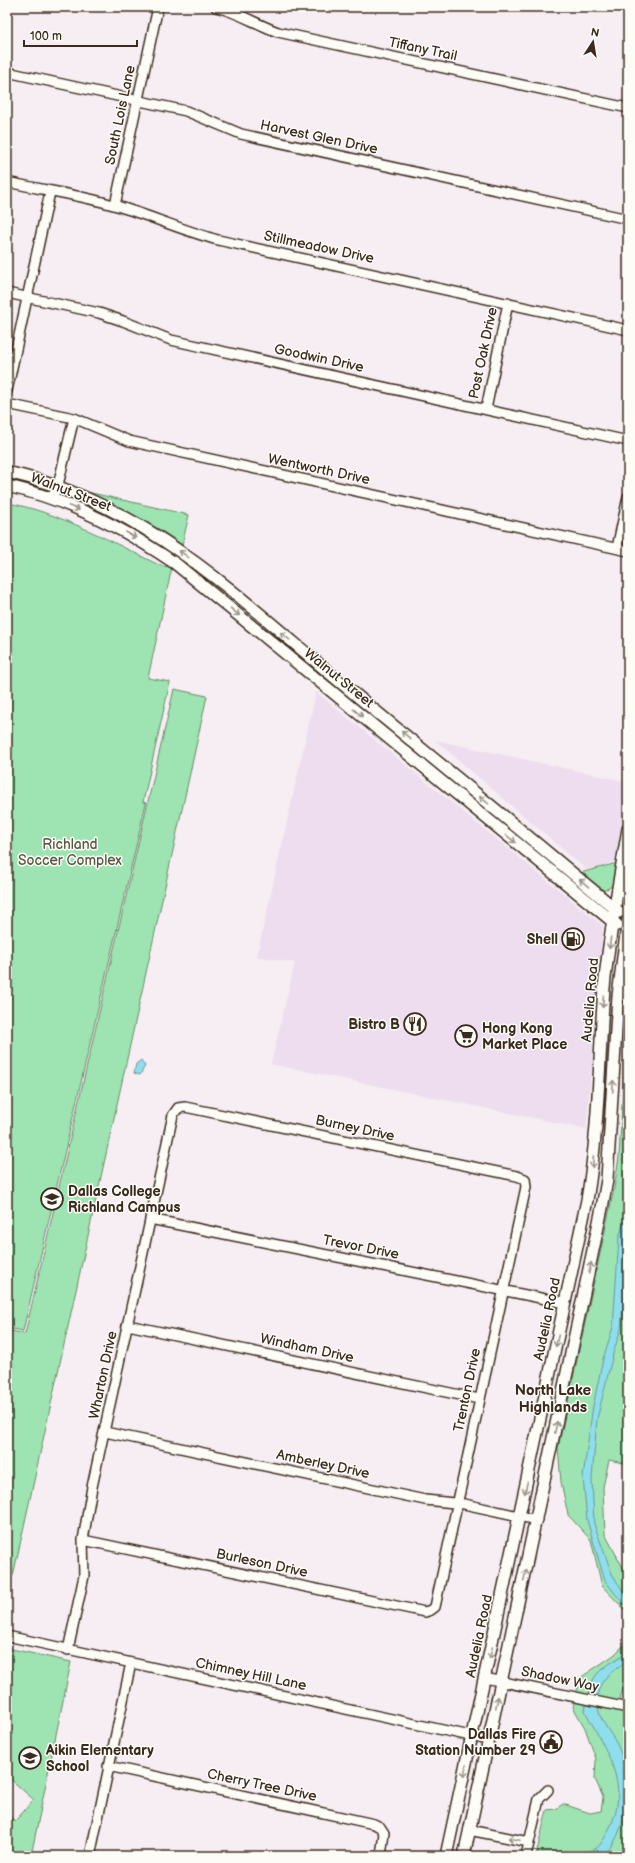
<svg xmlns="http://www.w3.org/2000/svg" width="635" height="1863" viewBox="0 0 635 1863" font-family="'Balsamiq Sans',sans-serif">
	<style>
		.built { fill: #edddee }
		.green { fill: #9de4b2; stroke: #6c8768 }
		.water { fill: #8fdeee; stroke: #6d969b }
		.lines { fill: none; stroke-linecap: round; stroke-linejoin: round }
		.minor-casing { stroke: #3b2a1e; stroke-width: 12 }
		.major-casing { stroke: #3b2a1e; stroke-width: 14 }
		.minor { stroke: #fdfcf7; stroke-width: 9 }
		.major { stroke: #fdfcf7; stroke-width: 11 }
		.oneway { stroke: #9c938a }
		.labels { text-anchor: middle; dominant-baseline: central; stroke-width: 3; stroke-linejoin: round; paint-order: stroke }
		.street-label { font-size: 14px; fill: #3b2a1e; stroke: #fdfcf7 }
		.park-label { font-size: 14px; fill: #545843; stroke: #fdfcf7 }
		.poi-label { font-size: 14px; font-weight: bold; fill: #3b2a1e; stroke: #fdfcf7; text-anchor: end }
		.neighbourhood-label { font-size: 15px; font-weight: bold; fill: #3b2a1e; stroke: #fdfcf7 }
	</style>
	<rect width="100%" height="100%" fill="#f6eef3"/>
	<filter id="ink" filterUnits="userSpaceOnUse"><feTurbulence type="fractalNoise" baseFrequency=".025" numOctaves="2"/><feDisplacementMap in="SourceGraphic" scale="8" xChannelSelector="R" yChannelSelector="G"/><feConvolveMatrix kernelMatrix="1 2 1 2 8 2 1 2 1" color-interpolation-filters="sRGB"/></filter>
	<g filter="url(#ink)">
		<path class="built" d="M316 692 603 926 586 1129 271 1064 295 963 257 956Z
			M435 740 628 782 618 861 587 870Z
			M628 990V1054L625 1053Z"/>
		<path class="green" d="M83 491 189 515 182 545C152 522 118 507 83 491Z
			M7 503C57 511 116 544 161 566L172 567 148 678 170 682 143 802 146 803 23 1331 7 1328Z
			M174 689 207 696 13 1576 7 1574V1330L25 1334Z
			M617 863 612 886 603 891 580 873Z
			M625 1054H628V1464L609 1460 603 1487 605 1534 628 1577V1613L602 1586 591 1540 568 1515 561 1482 558 1448 614 1189 619 1156Z
			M628 1641V1674L620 1698 628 1716V1856L536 1855 547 1810 556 1809 563 1804 590 1813 601 1811 603 1797 595 1779 596 1759 585 1728 573 1707 580 1678 614 1655Z
			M7 1648 71 1662 31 1856H7V1814L15 1821 34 1800 7 1776Z"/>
		<path class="water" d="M141 1060 145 1066 140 1075 134 1073 136 1064Z
			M628 1207V1235L625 1254 624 1298 621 1329 614 1350 597 1419 592 1479 594 1524 612 1574 628 1599V1609L605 1581 587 1520 583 1477 593 1406 603 1359 613 1327 619 1238Z
			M628 1649V1660C617 1668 600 1678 598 1693 594 1722 614 1731 621 1754 630 1782 629 1838 601 1856H575C581 1853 589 1852 595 1849 601 1846 606 1835 609 1829 632 1785 605 1749 585 1711 587 1698 589 1683 598 1673 608 1663 620 1659 628 1649Z"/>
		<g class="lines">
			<g class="minor-casing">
				<path id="minor" d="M216 7C238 12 256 24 278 32L628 108
					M7 72 186 111 241 134 628 219
					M7 182C43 190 81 195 117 206 151 216 184 231 218 240L628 330
					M115 205 158 7
					M7 293 99 313 123 321 171 340 628 441
					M7 391 50 192
					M7 404 74 418 129 441 628 551
					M486 409 508 303
					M52 499 59 481 74 418
					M617 548 628 497
					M150 1219 565 1303
					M128 1325 479 1399
					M105 1432 425 1500 464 1504 537 1520
					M7 1636 489 1740
					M68 1650 84 1576 83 1540 92 1487 173 1115 178 1108 185 1107 517 1176 525 1179 526 1187 435 1607 431 1610 425 1612 83 1540
					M485 1678 628 1708
					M108 1766 374 1824 380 1827 384 1833 381 1856
					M469 1830 529 1842
					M90 1856 131 1663
					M526 1856 539 1799 548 1790"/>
			</g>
			<g class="major-casing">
				<path id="major" d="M7 472C145 502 240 599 345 686 437 761 528 836 619 912
					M7 486C68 499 125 529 176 564L617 925
					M446 1856 587 1200C599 1130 599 1059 604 988 609 935 619 882 628 829
					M464 1856 602 1208 607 1180 618 996 628 918"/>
			</g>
			<use href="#minor" class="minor"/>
			<use href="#major" class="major"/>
		</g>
		<defs><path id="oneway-shaft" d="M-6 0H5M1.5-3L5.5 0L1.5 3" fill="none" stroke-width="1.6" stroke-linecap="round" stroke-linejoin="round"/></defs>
		<g class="oneway">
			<use href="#oneway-shaft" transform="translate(74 508) rotate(21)"/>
			<use href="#oneway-shaft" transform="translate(131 535) rotate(30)"/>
			<use href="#oneway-shaft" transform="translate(184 554) rotate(-144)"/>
			<use href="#oneway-shaft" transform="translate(235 612) rotate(40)"/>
			<use href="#oneway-shaft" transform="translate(285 636) rotate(-140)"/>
			<use href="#oneway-shaft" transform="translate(358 713) rotate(39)"/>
			<use href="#oneway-shaft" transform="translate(406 735) rotate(-141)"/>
			<use href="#oneway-shaft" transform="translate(484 800) rotate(-141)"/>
			<use href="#oneway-shaft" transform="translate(511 839) rotate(39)"/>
			<use href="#oneway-shaft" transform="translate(584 883) rotate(-140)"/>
			<use href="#oneway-shaft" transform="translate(610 943) rotate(97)"/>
			<use href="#oneway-shaft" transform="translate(603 1002) rotate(94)"/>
			<use href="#oneway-shaft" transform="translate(613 1086) rotate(-87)"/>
			<use href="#oneway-shaft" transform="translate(593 1162) rotate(95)"/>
			<use href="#oneway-shaft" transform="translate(590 1268) rotate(-78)"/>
			<use href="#oneway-shaft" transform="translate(557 1341) rotate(102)"/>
			<use href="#oneway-shaft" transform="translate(556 1427) rotate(-78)"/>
			<use href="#oneway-shaft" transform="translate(526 1488) rotate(102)"/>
			<use href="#oneway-shaft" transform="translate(525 1575) rotate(-78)"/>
			<use href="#oneway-shaft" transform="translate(491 1653) rotate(102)"/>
			<use href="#oneway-shaft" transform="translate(497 1702) rotate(-78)"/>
			<use href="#oneway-shaft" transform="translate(465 1771) rotate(102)"/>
			<use href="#oneway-shaft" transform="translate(514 1839) rotate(-168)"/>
		</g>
	</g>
	<defs>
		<g id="fuel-ring" transform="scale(1.15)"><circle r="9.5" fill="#fdfcf7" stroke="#3b2a1e" stroke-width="1.5"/><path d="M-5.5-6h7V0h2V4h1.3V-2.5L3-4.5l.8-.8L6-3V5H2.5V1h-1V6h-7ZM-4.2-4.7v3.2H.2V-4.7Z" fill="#3b2a1e"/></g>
		<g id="restaurant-ring" transform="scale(1.15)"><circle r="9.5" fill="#fdfcf7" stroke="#3b2a1e" stroke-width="1.5"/><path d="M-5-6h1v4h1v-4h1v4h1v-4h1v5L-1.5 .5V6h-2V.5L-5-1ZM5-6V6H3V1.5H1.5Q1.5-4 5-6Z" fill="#3b2a1e"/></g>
		<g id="supermarket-ring" transform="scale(1.15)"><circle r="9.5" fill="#fdfcf7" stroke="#3b2a1e" stroke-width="1.5"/><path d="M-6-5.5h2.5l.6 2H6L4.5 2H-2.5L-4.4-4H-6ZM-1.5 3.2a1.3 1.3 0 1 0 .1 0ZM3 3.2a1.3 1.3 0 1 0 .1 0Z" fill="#3b2a1e"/></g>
		<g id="university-ring" transform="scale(1.15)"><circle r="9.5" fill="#fdfcf7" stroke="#3b2a1e" stroke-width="1.5"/><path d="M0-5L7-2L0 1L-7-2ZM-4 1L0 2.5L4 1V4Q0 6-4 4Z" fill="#3b2a1e"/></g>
		<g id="civic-ring" transform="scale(1.15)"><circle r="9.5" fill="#fdfcf7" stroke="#3b2a1e" stroke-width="1.5"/><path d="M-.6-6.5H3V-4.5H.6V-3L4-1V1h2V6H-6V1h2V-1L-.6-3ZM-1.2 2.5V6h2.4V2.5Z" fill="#3b2a1e"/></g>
		<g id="school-ring" transform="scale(1.15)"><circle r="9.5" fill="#fdfcf7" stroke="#3b2a1e" stroke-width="1.5"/><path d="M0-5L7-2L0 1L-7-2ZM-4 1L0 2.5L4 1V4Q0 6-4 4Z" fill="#3b2a1e"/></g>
	</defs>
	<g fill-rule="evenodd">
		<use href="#fuel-ring" x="573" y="939"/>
		<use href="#restaurant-ring" x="415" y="1024"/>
		<use href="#supermarket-ring" x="466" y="1036"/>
		<use href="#university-ring" x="52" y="1199"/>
		<use href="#civic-ring" x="551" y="1742"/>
		<use href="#school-ring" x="30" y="1758"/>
	</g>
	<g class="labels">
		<g class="street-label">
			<text transform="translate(423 49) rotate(12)">Tiffany Trail</text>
			<text transform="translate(120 115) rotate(-78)">South Lois Lane</text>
			<text transform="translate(319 137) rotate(12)">Harvest Glen Drive</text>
			<text transform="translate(319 247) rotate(12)">Stillmeadow Drive</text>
			<text transform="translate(483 353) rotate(-78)">Post Oak Drive</text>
			<text transform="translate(319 358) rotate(12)">Goodwin Drive</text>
			<text transform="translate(319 469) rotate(12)">Wentworth Drive</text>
			<text transform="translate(71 492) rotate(21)">Walnut Street</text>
			<text transform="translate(339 678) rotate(39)">Walnut Street</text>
			<text transform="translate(590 1000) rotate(-85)">Audelia Road</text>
			<text transform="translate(355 1128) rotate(12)">Burney Drive</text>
			<text transform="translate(361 1247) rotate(11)">Trevor Drive</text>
			<text transform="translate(547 1319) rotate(-78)">Audelia Road</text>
			<text transform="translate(307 1348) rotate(12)">Windham Drive</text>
			<text transform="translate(103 1375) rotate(-78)">Wharton Drive</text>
			<text transform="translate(467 1390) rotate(-78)">Trenton Drive</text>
			<text transform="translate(323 1464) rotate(12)">Amberley Drive</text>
			<text transform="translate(262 1563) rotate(12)">Burleson Drive</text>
			<text transform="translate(479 1636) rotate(-78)">Audelia Road</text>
			<text transform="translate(251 1674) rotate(12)">Chimney Hill Lane</text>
			<text transform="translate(560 1679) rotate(12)">Shadow Way</text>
			<text transform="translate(262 1785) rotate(12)">Cherry Tree Drive</text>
		</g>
		<g class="park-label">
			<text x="70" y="844">Richland<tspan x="70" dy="16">Soccer Complex</tspan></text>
		</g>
		<g class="poi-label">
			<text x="558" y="939">Shell</text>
			<text x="400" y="1024">Bistro B</text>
			<text x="482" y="1028" text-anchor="start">Hong Kong<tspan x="482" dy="16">Market Place</tspan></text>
			<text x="68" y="1191" text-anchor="start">Dallas College<tspan x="68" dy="16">Richland Campus</tspan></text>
			<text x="536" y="1734">Dallas Fire<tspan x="536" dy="16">Station Number 29</tspan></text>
			<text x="46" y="1750" text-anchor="start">Aikin Elementary<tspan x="46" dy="16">School</tspan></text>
		</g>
		<g class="neighbourhood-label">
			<text x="553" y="1390">North Lake<tspan x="553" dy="17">Highlands</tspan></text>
		</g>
	</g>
	<rect width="635" height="1863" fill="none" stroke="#fdfcf7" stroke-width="24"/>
	<rect x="12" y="12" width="611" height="1839" fill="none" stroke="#3b2a1e" stroke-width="1.5" filter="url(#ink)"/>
	<g transform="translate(593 42) rotate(12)" stroke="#fdfcf7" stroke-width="3" paint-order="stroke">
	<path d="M0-3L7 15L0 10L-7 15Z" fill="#3b2a1e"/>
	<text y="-6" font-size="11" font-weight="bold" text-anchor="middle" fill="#3b2a1e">N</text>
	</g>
	<path d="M24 40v6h113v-6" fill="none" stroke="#3b2a1e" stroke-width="2"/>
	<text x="30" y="40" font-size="12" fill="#3b2a1e" stroke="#fdfcf7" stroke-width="3" paint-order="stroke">100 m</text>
</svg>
